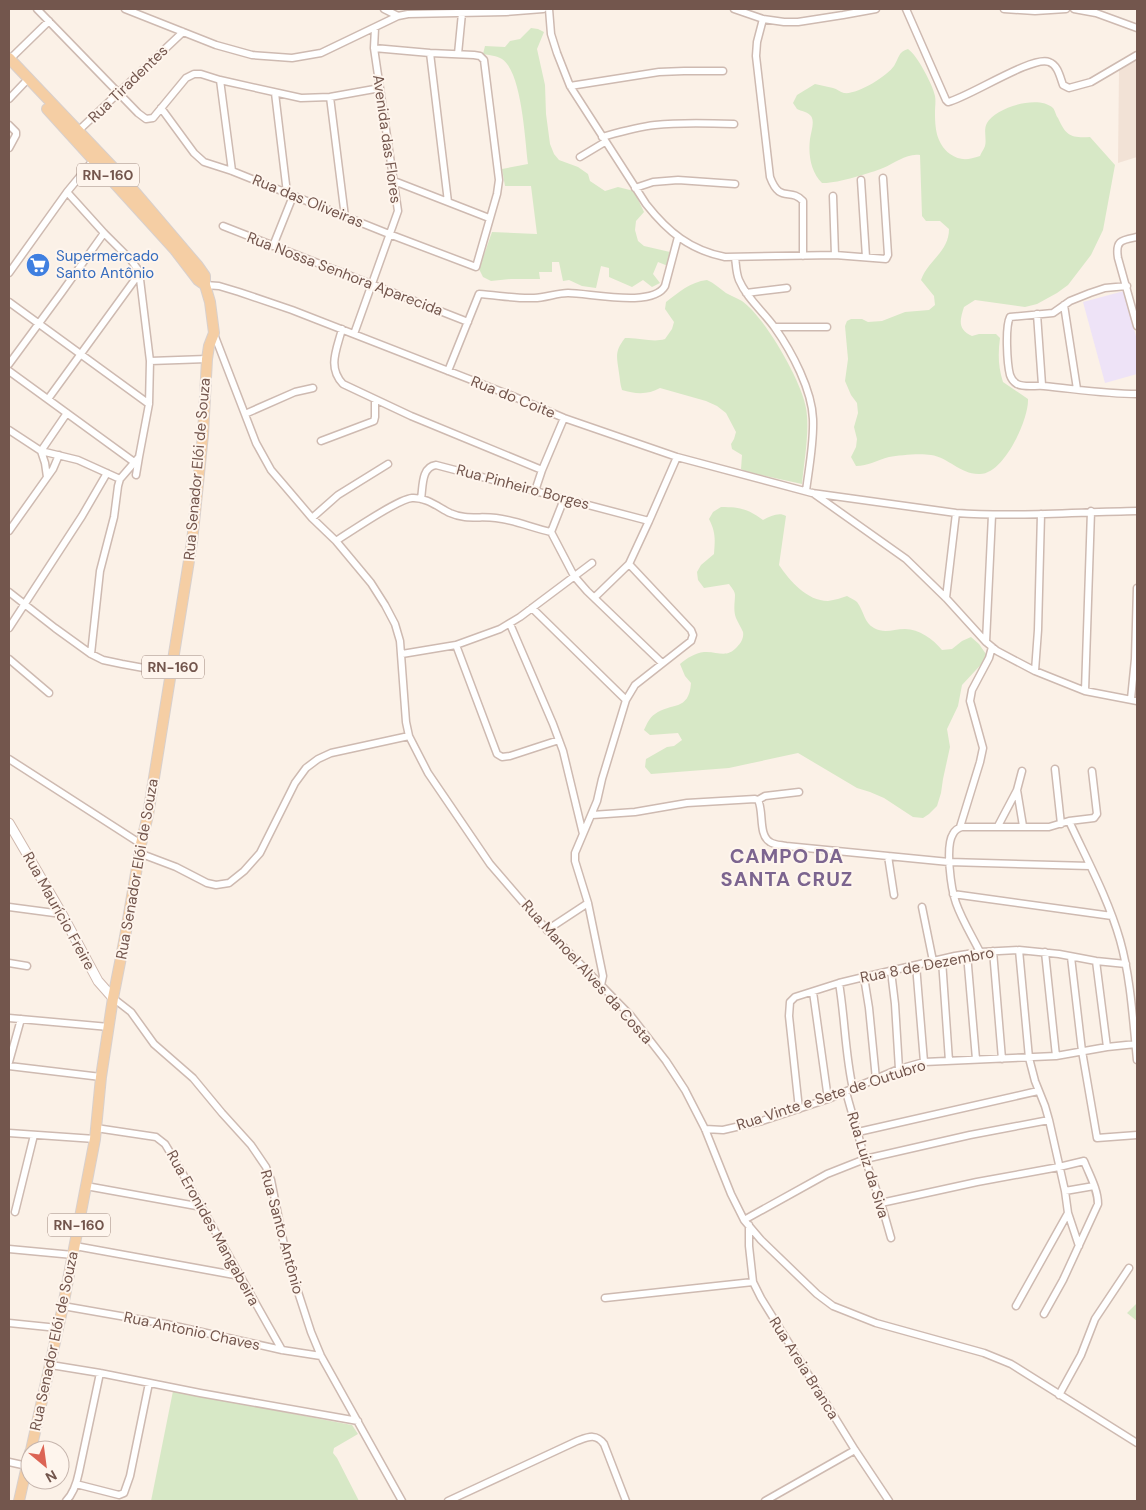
<svg xmlns="http://www.w3.org/2000/svg" width="1146" height="1510" viewBox="0 0 1146 1510" font-family="'DM Sans',sans-serif">
	<style>
		.residential { fill: #f2e2d6 }
		.education { fill: #eee3f7 }
		.green { fill: #d7e8c6 }
		.lines { fill: none; stroke-linecap: round; stroke-linejoin: round }
		.street-casing { stroke: #cebab1; stroke-width: 9 }
		.secondary-casing { stroke: #d0b9ae; stroke-width: 11 }
		.primary-casing { stroke: #d8d0cd; stroke-width: 12 }
		.street { stroke: #fff; stroke-width: 6 }
		.secondary { stroke: #fff; stroke-width: 9 }
		.primary { stroke: #f5cea4; stroke-width: 10 }
		.labels { text-anchor: middle; dominant-baseline: central; stroke-width: 4; stroke-linejoin: round; paint-order: stroke }
		.shield { fill: #fef5ed; stroke: #9d867d; stroke-width: 1 }
		.shield-label { font-size: 14px; font-weight: bold; fill: #73564d }
		.street-label { font-size: 15px; fill: #73564d; stroke: #fef5ed }
		.shop-label { font-size: 15px; fill: #366cbe; stroke: #fef5ed; text-anchor: start }
		.district-label { font-size: 20px; font-weight: bold; letter-spacing: 1px; fill: #7c658f; stroke: #fef5ed }
	</style>
	<rect width="100%" height="100%" fill="#fbf1e7"/>
	<path class="residential" d="M1137 60V157L1118 163 1119 70Z"/>
	<path class="education" d="M1124 291 1137 340V374L1105 383 1083 302Z"/>
	<path class="green" d="M531 28 538 29 544 32 537 49 545 85 546 114 550 144 554 154 559 160 578 167 588 174 590 181 605 191 618 187 634 191 644 212 636 221 635 230 638 241 644 246 670 252 668 266 658 262 653 274 660 283 652 287 643 280 632 287 609 277V268L601 266 596 288 582 286 569 280 563 281 559 262H552V272H539L540 279H511L491 281 483 277 479 269 492 232 537 234 531 186H505L502 169 528 164C525 141 522 72 502 59 497 56 489 55 483 54L485 46 505 47 510 41 520 39Z
		M908 49C917 55 933 85 935 96 936 101 935 107 935 112 935 128 936 143 950 154 960 161 968 160 980 156 981 153 984 149 985 146 987 139 983 130 987 123 995 108 1038 94 1053 108 1055 110 1056 116 1058 118 1066 136 1071 138 1090 137L1115 165 1103 230 1091 255 1068 285 1057 293 1037 304 1025 307 975 300 964 307C960 320 957 329 972 336L979 334H996L1000 338C998 353 998 367 1003 382L1028 399C1029 419 1004 474 980 474 961 475 948 457 931 455 920 453 900 455 889 457 877 460 868 466 856 466L851 457 856 447 857 439 854 427 858 413 857 403 851 395 845 381 848 359 845 326 847 321 851 319H862L868 322 882 321 905 312 929 310 935 305 934 296 921 280C928 260 949 252 949 229L940 221H926L922 216 920 155C907 153 895 163 883 168 871 173 835 184 822 183 811 172 808 155 810 139 811 132 815 122 811 116 808 112 801 111 797 109L793 103 797 95 815 84C821 85 827 87 833 88 837 89 840 92 844 93 857 95 887 76 894 66 899 58 898 52 908 49Z
		M707 280C714 283 719 288 726 293 731 296 737 298 742 301 765 317 802 382 806 408 810 431 804 461 802 484L747 472 741 469 742 455 732 449 731 444 734 439 736 432 726 413 717 406 706 401 660 388C648 395 635 394 622 390 620 384 620 379 619 373 617 357 614 352 625 338 639 337 652 343 665 339L672 329 674 322 665 309 666 302C679 292 690 282 707 280Z
		M721 507C740 507 748 509 763 520 771 516 779 512 786 516L779 565C790 581 807 601 828 601 835 600 841 598 847 596 850 598 855 600 857 602 864 611 864 623 874 628 885 634 893 629 905 629 919 629 933 639 942 650L952 649 962 641 971 637 979 644 988 657 962 685 958 706 947 729 950 747 943 779 941 793 937 806 929 814 923 818 913 817 884 798 870 792 857 788 798 753 729 768 651 774 645 767 646 759 667 747 674 746 682 740 678 733 650 735 644 730C647 724 649 718 655 714 671 702 689 712 691 683L685 676 680 664C687 658 695 653 704 652 718 651 726 659 737 647 741 643 744 638 743 632 741 627 738 623 736 618 733 610 735 602 735 595 735 591 731 587 729 584L704 588 698 580 697 572 701 565 714 554C715 539 716 533 709 519L713 512Z
		M1137 1303V1321L1127 1313Z
		M173 1391 352 1425 358 1434 334 1448 333 1453 337 1458 359 1501H151Z"/>
	<g class="lines">
		<g class="street-casing">
			<path id="street" d="M37 9 138 113 146 119 153 118 186 78 194 74H201L220 80 301 98 330 97 380 88
				M125 9 216 45 252 55 292 58 321 53 398 16 408 14 506 12 543 9
				M384 9 398 16
				M549 9 551 34 557 53 570 86 646 204C668 232 690 250 725 257L835 255 886 259 888 255 883 178
				M734 9 763 19 784 22H798L843 15 876 9
				M906 9 946 100 948 102C969 97 1033 55 1049 62 1058 65 1060 77 1063 85L1069 88 1091 82 1137 55
				M1004 9 1035 11 1066 9
				M1074 9 1096 13 1137 28
				M763 19 757 42 756 56 770 177C780 204 790 187 803 201V256
				M430 53 448 202
				M458 54 462 13
				M9 60 49 21
				M220 80 232 171
				M570 86 659 72 684 71H723
				M275 93 287 193
				M330 97 345 217
				M9 99 28 79
				M161 108 194 153 204 162 232 171 389 234 476 267 497 194 499 180 484 60 480 56 474 55 430 53 374 48
				M9 125 16 132V135L9 148
				M77 132 183 32
				M602 137C620 132 637 127 655 125 681 122 708 123 734 124
				M580 157 605 142
				M861 180 866 257
				M394 181 489 218
				M635 188 653 182 678 180 735 184
				M67 192 104 233 131 260 139 271 150 361 149 404 139 457 120 479 118 486 114 517 100 571 91 654
				M833 196 835 255
				M223 226 468 322
				M1137 237C1122 240 1115 240 1118 258L1137 326
				M273 246 293 196
				M735 257C736 264 736 273 739 280 747 299 764 312 775 328 792 352 812 390 813 419 814 443 809 467 806 491
				M9 273 67 192 95 158
				M205 285 219 286 239 292 292 310 510 395 564 418 677 457 812 493 956 513C1017 517 1077 512 1137 511
				M1127 286 1105 288 1090 293 1070 301 1053 313 1010 317C1005 327 1007 363 1010 375 1011 378 1014 382 1017 384 1025 388 1036 385 1044 386 1075 389 1106 394 1137 394
				M746 293 787 288
				M9 302 149 404
				M1064 305 1077 389
				M1037 314 1042 385
				M775 327H827
				M342 329C337 349 327 367 343 384L411 416 542 470
				M214 334 256 443 271 470 283 484 312 518 336 541 371 583 385 605 395 624 400 641 406 722 409 736 428 773 490 864 547 930 631 1016 666 1061 685 1090 705 1129 731 1194 744 1220 761 1240 817 1294 833 1306 876 1323 984 1353 1011 1364 1137 1443
				M354 334 398 211 374 48 375 28
				M150 361 207 359
				M9 364 62 292 104 233
				M9 371 134 462
				M448 371 479 294C497 295 516 299 534 298 545 298 557 293 568 293 590 293 653 308 665 286L678 237
				M48 399 139 274
				M245 414 295 392 313 388
				M9 430 41 451 78 460 120 479
				M321 441 374 421 375 417V400
				M136 475 139 457
				M47 477 45 463 41 451 67 413
				M535 491 542 470 564 418
				M813 493 906 559 946 598 986 642 997 651 1035 671 1085 691 1137 701
				M421 499C423 487 421 467 436 465L649 521
				M564 499 551 532 574 576 587 591 662 663
				M312 518 338 495 388 464
				M9 531 53 469 59 455
				M336 541C350 532 398 499 412 498 426 497 438 507 450 513 465 520 481 516 496 518 514 520 533 528 551 532
				M9 592 55 628 91 654 103 660 122 664 171 673
				M595 597 629 564 649 521 677 457
				M946 598 956 513
				M532 608 626 700
				M510 624 553 724 563 751 583 834
				M9 628 82 516 107 473
				M986 642 992 515
				M456 645 497 754 502 757 510 756 559 740
				M402 654 456 645 500 629 520 617 592 563
				M9 659 49 693
				M1035 671 1038 630 1041 514
				M1085 691 1091 511
				M1131 699 1135 659 1137 588
				M9 759 141 844
				M1055 769 1061 824
				M1017 790 1023 826
				M758 800C764 811 758 835 770 842 774 845 781 845 786 846L949 862 1090 866
				M758 800 765 796 799 792
				M592 815 635 812 687 803 755 799 758 800
				M1069 821C1087 860 1108 898 1120 940 1131 979 1133 1021 1137 1060
				M998 826 1017 790 1022 771
				M960 827 980 762 983 748 970 701 972 690 989 658 992 647
				M139 853 176 867 207 883 216 885 229 883 244 871 260 853 295 783 306 768 318 759 331 753 409 736
				M888 856 894 895
				M953 894 1112 916
				M9 907 62 914
				M922 907 933 961
				M547 930 588 903
				M993 951 1002 1059
				M980 952C972 936 962 920 956 903 951 889 945 846 953 834 955 830 958 828 962 827H1049L1069 821 1094 818 1097 814 1092 771
				M1045 952 1056 1056
				M967 954 976 1059
				M1071 957 1082 1051 1097 1138 1137 1135
				M942 960 949 1061
				M1096 961 1107 1047
				M9 963 27 966
				M916 965 924 1062
				M891 971 895 1004 899 1069
				M864 977 869 1008 876 1079
				M839 983C845 1018 845 1054 853 1089
				M601 985 603 976 588 903 575 861V853L597 801 602 779 626 700 635 685 691 641 693 635 691 630 629 564
				M813 992 828 1099
				M113 998 131 1012 154 1044 193 1078 222 1113 251 1145 266 1167 271 1180 286 1255 311 1332 321 1356 402 1501
				M9 1018 109 1027
				M9 1062 21 1019
				M9 1066 101 1077
				M846 1092 865 1159 881 1203 891 1238
				M799 1109 789 1016 790 1002 795 997 839 983 864 977 955 956 980 952 1019 950 1059 954 1096 961 1126 964
				M96 1128 156 1137 165 1144 180 1169 282 1350
				M705 1129 723 1130 762 1121 828 1099 899 1069 924 1062 1056 1056 1107 1047 1136 1044
				M858 1132 1038 1091
				M9 1133 95 1139
				M86 1186 202 1207
				M1065 1191 1094 1186
				M881 1203 977 1182 1059 1167 1084 1161C1089 1174 1098 1189 1098 1204L1063 1280 1044 1314
				M15 1212 34 1135
				M1068 1213 1079 1246
				M744 1220 827 1174 865 1159 970 1135 1049 1120
				M749 1225V1246L753 1282 761 1298 855 1450 889 1501
				M75 1246 240 1276
				M9 1249 73 1255
				M605 1298 753 1282
				M63 1306 166 1324 282 1350 321 1356
				M1016 1306 1068 1213 1065 1191 1049 1120 1045 1106 1035 1081 1029 1058 1019 950
				M9 1323 58 1328
				M51 1365 100 1373 200 1393 358 1421
				M1059 1395 1081 1355 1095 1319 1129 1268
				M9 1462 27 1466
				M76 1484 119 1495 124 1493 130 1476 149 1383
				M66 1501C73 1494 77 1482 79 1472L100 1373
				M448 1501 577 1441C588 1437 596 1433 604 1444L626 1501
				M765 1501 855 1450"/>
		</g>
		<g class="secondary-casing">
			<path id="secondary" d="M9 823 62 914 98 981 113 998"/>
		</g>
		<g class="primary-casing">
			<path id="primary" d="M9 58 123 178 198 266 205 276V285L210 302 214 333 209 346 207 359 203 435 192 542 148 815 141 844 125 937 113 998 101 1077 95 1139 63 1306 31 1450
				M47 109 175 250 198 280 205 285
				M19 1501 30 1452"/>
		</g>
		<use href="#street" class="street"/>
		<use href="#secondary" class="secondary"/>
		<use href="#primary" class="primary"/>
	</g>
	<defs>
		<g id="supermarket-disc" transform="scale(1.25)"><circle r="9.5" fill="#3f7fe0" stroke="#fef5ed"/><path d="M-6-5.5h2.5l.6 2H6L4.5 2H-2.5L-4.4-4H-6ZM-1.5 3.2a1.3 1.3 0 1 0 .1 0ZM3 3.2a1.3 1.3 0 1 0 .1 0Z" fill="#fff"/></g>
	</defs>
	<g fill-rule="evenodd">
		<use href="#supermarket-disc" x="38" y="265"/>
	</g>
	<g class="labels">
		<g class="shield">
			<rect x="77" y="163.5" width="62" height="23" rx="4"/>
			<rect x="142" y="655.5" width="62" height="23" rx="4"/>
			<rect x="48" y="1213.5" width="62" height="23" rx="4"/>
		</g>
		<g class="shield-label">
			<text x="108" y="175">RN-160</text>
			<text x="173" y="667">RN-160</text>
			<text x="79" y="1225">RN-160</text>
		</g>
		<g class="street-label">
			<text transform="translate(128 84) rotate(-44)">Rua Tiradentes</text>
			<text transform="translate(387 139) rotate(82)">Avenida das Flores</text>
			<text transform="translate(308 201) rotate(22)">Rua das Oliveiras</text>
			<text transform="translate(345 274) rotate(21)">Rua Nossa Senhora Aparecida</text>
			<text transform="translate(513 397) rotate(22)">Rua do Coite</text>
			<text transform="translate(197 469) rotate(-85)">Rua Senador Elói de Souza</text>
			<text transform="translate(523 487) rotate(15)">Rua Pinheiro Borges</text>
			<text transform="translate(137 869) rotate(-80)">Rua Senador Elói de Souza</text>
			<text transform="translate(59 911) rotate(61)">Rua Maurício Freire</text>
			<text transform="translate(927 965) rotate(-11)">Rua 8 de Dezembro</text>
			<text transform="translate(587 972) rotate(48)">Rua Manoel Alves da Costa</text>
			<text transform="translate(831 1095) rotate(-18)">Rua Vinte e Sete de Outubro</text>
			<text transform="translate(868 1165) rotate(73)">Rua Luiz da Siva</text>
			<text transform="translate(213 1228) rotate(61)">Rua Eronides Mangabeira</text>
			<text transform="translate(282 1232) rotate(75)">Rua Santo Antônio</text>
			<text transform="translate(192 1331) rotate(12)">Rua Antonio Chaves</text>
			<text transform="translate(54 1341) rotate(-78)">Rua Senador Elói de Souza</text>
			<text transform="translate(804 1368) rotate(58)">Rua Areia Branca</text>
		</g>
		<g class="shop-label">
			<text x="56" y="256">Supermercado<tspan x="56" dy="17">Santo Antônio</tspan></text>
		</g>
		<g class="district-label">
			<text x="787" y="856">CAMPO DA<tspan x="787" dy="23">SANTA CRUZ</tspan></text>
		</g>
	</g>
	<rect width="1146" height="1510" fill="none" stroke="#73564d" stroke-width="20"/>
	<g transform="translate(45 1465) rotate(151)"><circle r="24" fill="#fef5ed" stroke="#c6b5ad"/>
	<path d="M0-4L9 19L0 12L-9 19Z" fill="#dc6454"/>
	<text y="-8" font-size="14" font-weight="bold" text-anchor="middle" fill="#73564d">N</text>
	</g>
</svg>
